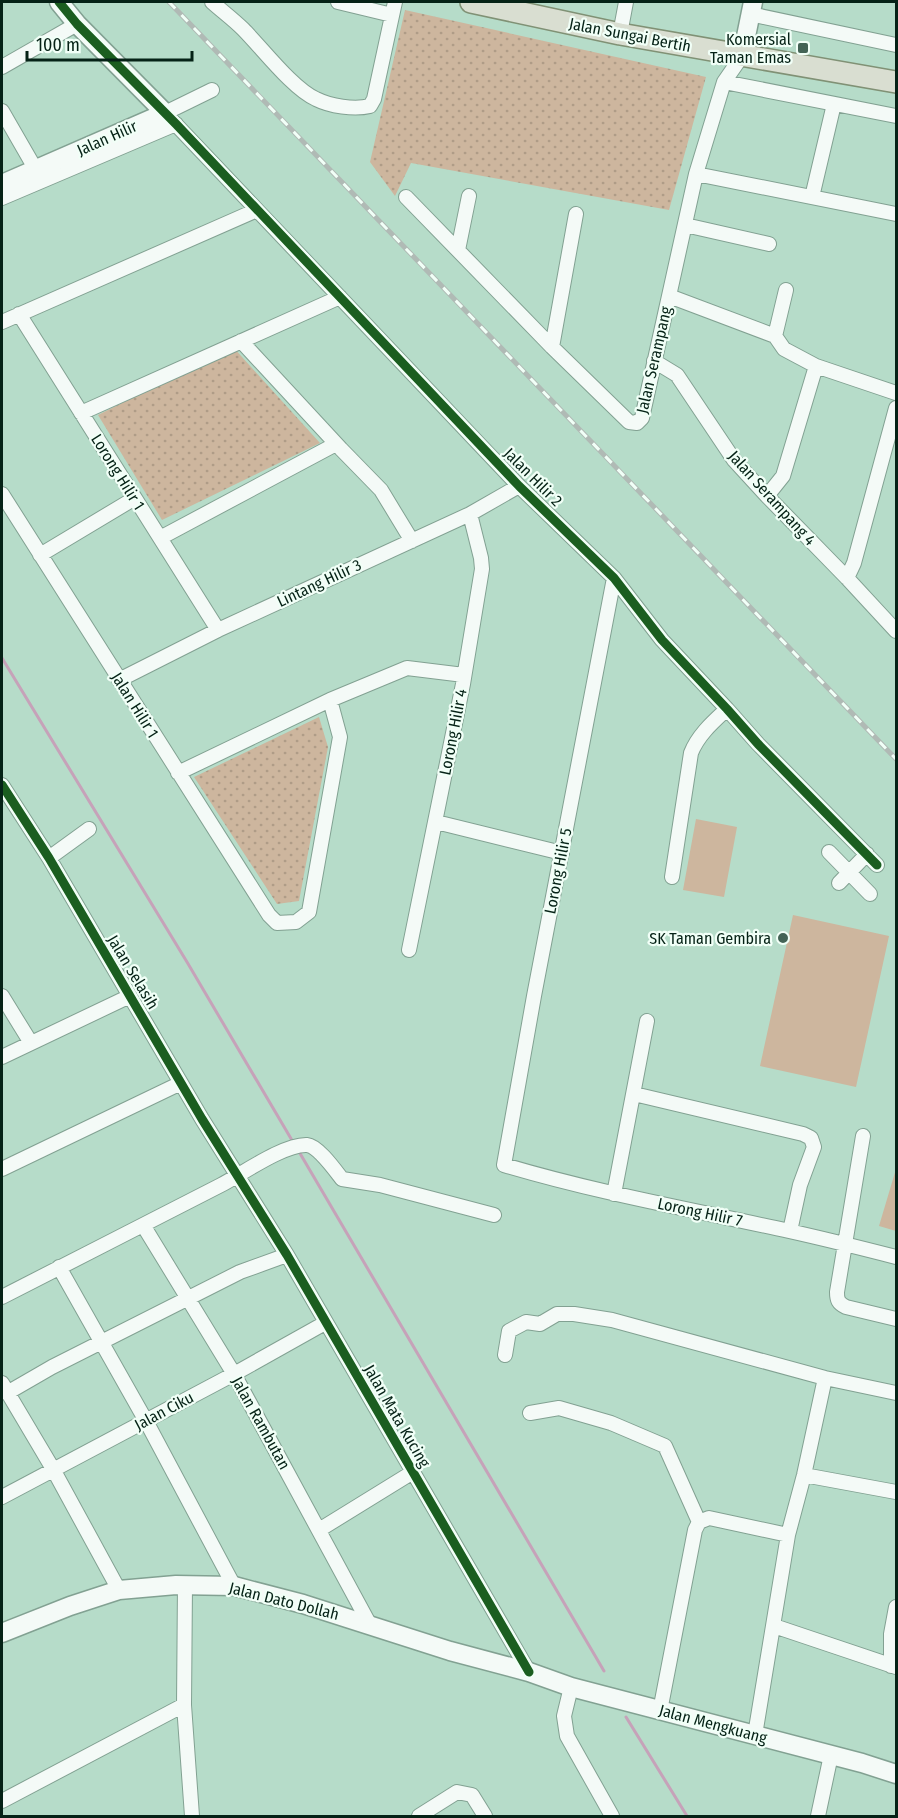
<svg xmlns="http://www.w3.org/2000/svg" width="898" height="1818" viewBox="0 0 898 1818" font-family="'Fira Sans Condensed',sans-serif">
	<style>
		.grass { fill: url(#grass-dots) }
		.garden { fill: #cdb69e }
		.lines { fill: none; stroke-linecap: round; stroke-linejoin: round }
		.stream { stroke: #c6a2b9; stroke-width: 3 }
		.street-casing { stroke: #82a192; stroke-width: 16 }
		.secondary-casing { stroke: #82a192; stroke-width: 21 }
		.primary-casing { stroke: #809175; stroke-width: 24 }
		.street { stroke: #f4faf7; stroke-width: 14 }
		.secondary { stroke: #f4faf7; stroke-width: 18 }
		.primary { stroke: #d9ded1; stroke-width: 21 }
		.rail-casing { stroke: #b0bab5; stroke-width: 5 }
		.rail { stroke: #f1fff7; stroke-width: 3; stroke-dasharray: 9; stroke-linecap: butt }
		.cycleway-casing { stroke: #f1fff7; stroke-width: 13 }
		.cycleway { stroke: #1b5e20; stroke-width: 9 }
		.poi-dot { fill: #436355; stroke: #f1fff7; stroke-width: 2 }
		.labels { text-anchor: middle; dominant-baseline: central; stroke-width: 4.5; stroke-linejoin: round; paint-order: stroke }
		.street-label { font-size: 16px; fill: #052216; stroke: #f1fff7 }
		.poi-label { font-size: 16px; fill: #052216; stroke: #f1fff7; text-anchor: end }
	</style>
	<defs>
		<pattern id="grass-dots" width="8" height="8" patternUnits="userSpaceOnUse" patternTransform="scale(1.5)"><rect width="8" height="8" fill="#cdb69e"/><path d="M2 2h.1M6 6h.1" fill="none" stroke="#af9c87" stroke-width="1.8" stroke-linecap="round"/></pattern>
	</defs>
	<rect width="100%" height="100%" fill="#b6dcc9"/>
	<path class="grass" d="M405 10 706 77 669 210 411 163 395 196 370 162Z
		M233 347 320 443 162 520 98 415Z
		M319 717 328 747 299 901 277 904 194 777Z"/>
	<path class="garden" d="M696 819 737 827 724 897 683 890Z
		M793 915 889 936 856 1087 760 1066Z
		M896 1169V1231L879 1226Z"/>
	<g class="lines">
		<path class="stream" d="M2 658 187 962 293 1142
			M298 1150 604 1671
			M626 1717 687 1816"/>
		<g class="street-casing">
			<path id="street" d="M212 2C222 11 233 19 243 29 262 48 293 89 316 99 330 106 354 110 370 106L374 99 395 2
				M338 2 392 15
				M750 14 896 45
				M620 34 626 2
				M2 67 77 24
				M724 82 896 116
				M212 90 165 113 519 486 614 578 662 640 727 709 758 744 877 865
				M2 111 36 170
				M696 174 896 214
				M406 197 552 347 629 422 637 423 642 418 696 174 724 82 742 56
				M812 197 834 104
				M2 198 176 124
				M685 225 769 244
				M458 250 469 196
				M669 296 775 336 784 349 816 366 896 393
				M19 314 218 630
				M2 322 257 210
				M775 336 786 290
				M241 341 341 449 381 490 412 541
				M552 347 576 214
				M654 361 677 375 734 460 767 496 847 578 896 631
				M81 413 340 297
				M2 494 269 915 277 923 296 922 309 912 340 737 330 700
				M767 496 783 476 816 366
				M160 538 336 444
				M40 555 135 498
				M614 578 534 996 504 1165C598 1193 694 1210 789 1231 825 1239 861 1248 896 1257
				M847 578 854 563 896 408
				M119 680 218 630 470 514 519 486
				M178 773 330 700 407 668 464 675
				M2 785 49 858 202 1119 287 1255 529 1672
				M436 822 562 853
				M829 852 870 894
				M49 858 89 829
				M672 877 691 753C698 735 713 722 727 709
				M839 883 867 854
				M409 950 463 684 482 569 481 558 470 514
				M2 996 31 1043
				M2 1057 130 996
				M634 1094 803 1134 811 1138 814 1147 800 1185 790 1231
				M863 1136 837 1292C837 1300 838 1303 846 1307L896 1319
				M2 1169 181 1083
				M614 1194 647 1021
				M143 1225 234 1374 370 1625
				M59 1267 146 1421 234 1586
				M2 1297C75 1260 148 1222 221 1185 242 1174 284 1144 307 1145 318 1146 335 1170 342 1179L380 1185 494 1215
				M505 1355 509 1331 526 1322 540 1324 557 1314H574L612 1320 825 1378 896 1393
				M2 1383 53 1469 119 1590
				M7 1393 52 1367 240 1272 287 1255
				M530 1413 559 1408 611 1423 665 1446 699 1522
				M804 1475 896 1492
				M2 1497 234 1374 325 1323
				M319 1530 413 1472
				M185 1584 184 1705 192 1816
				M774 1626 896 1667
				M891 1666V1634L896 1607
				M571 1687 564 1716 567 1736 612 1816
				M660 1711 695 1530 699 1522 709 1518 788 1535
				M755 1735 788 1535 804 1475 825 1378
				M2 1801 184 1705
				M419 1816 457 1792 472 1795 485 1816
				M818 1816 831 1755"/>
		</g>
		<g class="secondary-casing">
			<path id="secondary" d="M742 56 753 2
				M2 184 165 113 77 24 59 2
				M2 1633 70 1606 119 1590 176 1585 234 1586 303 1604 450 1651 529 1672 571 1687 862 1763 896 1774"/>
		</g>
		<g class="primary-casing">
			<path id="primary" d="M471 2 620 34 896 82"/>
		</g>
		<use href="#street" class="street"/>
		<use href="#secondary" class="secondary"/>
		<use href="#primary" class="primary"/>
		<g class="rail-casing">
			<path id="rail" d="M169 2 896 759"/>
		</g>
		<use href="#rail" class="rail"/>
		<g class="cycleway-casing">
			<path id="cycleway" d="M59 2 77 24 176 124 519 486 614 578 662 640 727 709 758 744 877 865
				M2 785 49 858 202 1119 287 1255 529 1672"/>
		</g>
		<use href="#cycleway" class="cycleway"/>
	</g>
	<g class="poi-dot">
		<rect x="797" y="42" width="12" height="12" rx="3"/>
		<circle cx="783" cy="938" r="6"/>
	</g>
	<g class="labels">
		<g class="street-label">
			<text transform="translate(630 35) rotate(11)">Jalan Sungai Bertih</text>
			<text transform="translate(107 138) rotate(-24)">Jalan Hilir</text>
			<text transform="translate(654 360) rotate(-77)">Jalan Serampang</text>
			<text transform="translate(118 472) rotate(58)">Lorong Hilir 1</text>
			<text transform="translate(533 477) rotate(45)">Jalan Hilir 2</text>
			<text transform="translate(772 498) rotate(48)">Jalan Serampang 4</text>
			<text transform="translate(319 583) rotate(-25)">Lintang Hilir 3</text>
			<text transform="translate(135 705) rotate(58)">Jalan Hilir 1</text>
			<text transform="translate(453 732) rotate(-79)">Lorong Hilir 4</text>
			<text transform="translate(558 871) rotate(-79)">Lorong Hilir 5</text>
			<text transform="translate(133 972) rotate(59)">Jalan Selasih</text>
			<text transform="translate(700 1212) rotate(12)">Lorong Hilir 7</text>
			<text transform="translate(164 1411) rotate(-28)">Jalan Ciku</text>
			<text transform="translate(397 1416) rotate(60)">Jalan Mata Kucing</text>
			<text transform="translate(261 1423) rotate(61)">Jalan Rambutan</text>
			<text transform="translate(284 1601) rotate(14)">Jalan Dato Dollah</text>
			<text transform="translate(713 1724) rotate(15)">Jalan Mengkuang</text>
		</g>
		<g class="poi-label">
			<text x="791" y="39">Komersial<tspan x="791" dy="18">Taman Emas</tspan></text>
			<text x="771" y="938">SK Taman Gembira</text>
		</g>
	</g>
	<rect width="898" height="1818" fill="none" stroke="#052216" stroke-width="6"/>
	<path d="M27 51v9h165v-9" fill="none" stroke="#052216" stroke-width="3"/>
	<text x="36" y="51" font-size="18" fill="#052216" stroke="#f1fff7" stroke-width="4.5" paint-order="stroke">100 m</text>
</svg>
